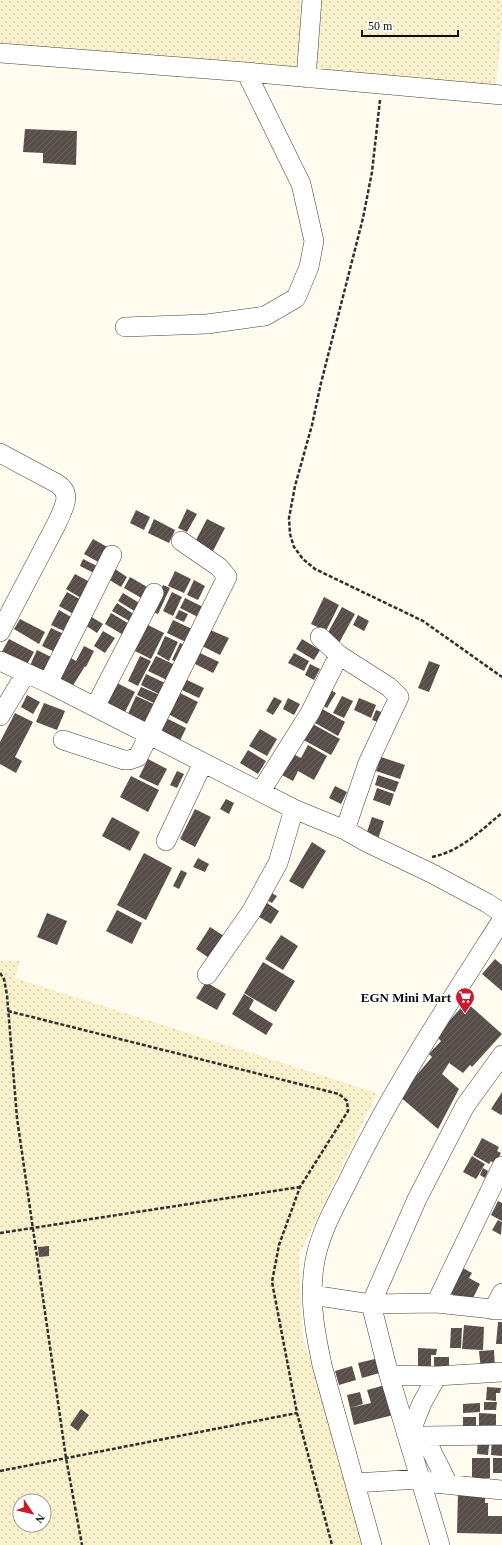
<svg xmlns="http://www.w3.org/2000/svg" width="502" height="1545" viewBox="0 0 502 1545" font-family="'Times New Roman',serif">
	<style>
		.farmland { fill: url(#farmland-dots); fill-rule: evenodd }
		.building { fill: url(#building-hatch) }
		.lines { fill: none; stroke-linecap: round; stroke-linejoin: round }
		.minor-casing { stroke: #414141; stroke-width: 20 }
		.path { stroke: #303030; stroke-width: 2.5; stroke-dasharray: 4 2; stroke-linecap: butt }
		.minor { stroke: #fff; stroke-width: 19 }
		.labels { text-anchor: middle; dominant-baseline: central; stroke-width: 4; stroke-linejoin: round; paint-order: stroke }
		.poi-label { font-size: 13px; font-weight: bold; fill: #0e0e0e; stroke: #fff; text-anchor: end }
	</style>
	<defs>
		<pattern id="farmland-dots" width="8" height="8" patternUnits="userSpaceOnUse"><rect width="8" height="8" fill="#f8f1cc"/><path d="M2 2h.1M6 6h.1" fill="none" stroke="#d3cdae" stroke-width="1.8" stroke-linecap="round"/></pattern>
		<pattern id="building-hatch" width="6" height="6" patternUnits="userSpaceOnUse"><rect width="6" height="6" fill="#584e49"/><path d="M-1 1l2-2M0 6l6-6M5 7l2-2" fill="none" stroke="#6b635f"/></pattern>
	</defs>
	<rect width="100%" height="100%" fill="#fffbef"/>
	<path class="farmland" d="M0 0H502V28L495 90 0 49Z
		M0 960 20 961 15 978 377 1093 299 1255 302 1334 368 1545H0ZM20 1501H44V1525H20Z"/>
	<path class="building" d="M25 129 77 131 76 165 43 163V153L23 152Z
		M187 509 197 514 187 532 178 528Z
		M136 510 150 517 144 530 130 523Z
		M154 519 175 530 169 543 148 533Z
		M207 519 225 528 213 551 195 542Z
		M93 539 109 548 100 563 84 554Z
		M83 559 99 567 96 574 80 566Z
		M115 569 127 577 121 587 108 579Z
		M175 571 191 579 184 593 168 586Z
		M75 574 90 582 81 598 66 589Z
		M130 577 149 588 143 599 124 588Z
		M194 580 205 586 198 600 187 595Z
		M163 585 170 588 158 614 150 611Z
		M67 592 85 602 77 616 59 606Z
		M172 592 182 597 173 616 163 611Z
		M123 593 141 604 136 612 118 601Z
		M324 597 339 605 326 631 311 624Z
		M185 598 203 607 198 617 180 608Z
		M117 603 135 615 131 622 112 611Z
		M342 607 355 614 339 643 326 636Z
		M59 610 71 617 64 631 51 625Z
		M179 610 188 614 184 622 175 618Z
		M111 613 131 625 125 636 105 624Z
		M358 615 369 621 364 631 353 625Z
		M90 616 103 624 97 633 85 625Z
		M20 619 45 632 39 644 14 629Z
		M173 620 194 630 188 643 167 633Z
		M146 624 164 633 151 659 133 650Z
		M51 628 68 636 59 654 42 646Z
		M208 629 229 638 220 655 200 645Z
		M103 631 115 638 105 653 94 646Z
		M165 636 178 642 169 661 157 654Z
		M9 639 34 652 25 668 0 655Z
		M302 639 320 650 314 660 296 649Z
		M180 643 187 646 179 663 172 660Z
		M84 646 94 651 86 667 80 663 85 666 69 692 55 683 71 658 76 661Z
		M37 650 53 658 44 678 28 670Z
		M200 653 219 662 213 673 195 664Z
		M294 653 309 661 304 671 288 663Z
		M140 656 151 661 138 686 128 681Z
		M156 656 177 666 169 681 148 671Z
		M429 661 440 665 429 692 418 688Z
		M310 664 320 669 314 680 305 675Z
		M146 674 167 684 161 695 141 685Z
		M185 679 204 688 199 698 180 689Z
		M117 683 135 692 125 712 107 704Z
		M141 687 160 695 156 704 137 695Z
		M327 688 336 693 327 708 319 703Z
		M178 692 198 702 187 724 168 714Z
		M27 695 40 702 33 714 21 707Z
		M136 696 158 706 148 726 127 716Z
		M342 696 353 701 344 718 333 713Z
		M274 697 282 701 273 715 266 711Z
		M288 698 300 704 294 715 283 709Z
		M359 698 376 705 371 718 354 710Z
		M44 703 65 711 57 730 36 722Z
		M317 706 345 722 338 736 310 720Z
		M376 710 384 713 381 723 372 720Z
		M15 713 33 722 15 757 22 761 16 773 0 764V742Z
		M166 718 186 728 179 743 158 734Z
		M309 722 340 739 331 755 300 738Z
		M260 729 277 739 267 756 249 746Z
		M308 745 327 756 314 780 298 771 293 781 282 775 293 754 301 758Z
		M248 750 266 761 258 774 240 763Z
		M381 757 405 765 400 779 376 771Z
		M148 759 167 769 158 786 139 777Z
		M177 771 184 774 177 788 170 785Z
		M378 775 399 782 395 792 375 785Z
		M131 776 159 790 148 812 120 797Z
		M335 786 347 792 341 804 329 798Z
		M377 788 394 794 390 806 373 800Z
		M226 799 234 803 229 814 220 809Z
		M195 809 211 817 195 847 180 839Z
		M112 817 140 832 130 851 102 836Z
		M372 817 384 821 378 839 366 835Z
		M312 842 326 851 303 889 289 881Z
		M144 853 172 868 146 920 117 905Z
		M198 858 209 864 205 872 193 867Z
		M181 870 187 873 179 889 173 886Z
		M268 891 277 896 272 903 263 898Z
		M264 901 279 911 271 924 256 915Z
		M117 910 142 923 132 944 106 931Z
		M47 913 67 921 57 945 37 937Z
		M210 927 224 936 209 958 196 949Z
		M281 935 298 946 283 970 265 959Z
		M495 959 502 965V991L482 974Z
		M263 962 295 981 276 1012 244 993Z
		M206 982 226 994 217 1010 196 998Z
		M244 994 254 1000 249 1009 273 1024 266 1035 232 1014Z
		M466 1002 502 1034 472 1067 470 1065 463 1073 449 1063 442 1074 459 1089 438 1129 399 1096 432 1057 429 1054 441 1041 436 1036Z
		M502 1092V1114L501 1115 491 1109Z
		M482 1138 499 1147 497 1151 501 1153 495 1164 491 1161 489 1164 473 1155Z
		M472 1156 485 1164 476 1179 463 1172Z
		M483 1168 488 1171 485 1178 480 1175Z
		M498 1201 502 1203V1221L491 1215Z
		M498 1220 502 1222 501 1235 492 1230Z
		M49 1246V1256L39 1257 38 1247Z
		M463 1268 472 1273 469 1278 480 1284 470 1304 449 1293Z
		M498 1322H502V1344H496Z
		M464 1325 484 1327 483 1350 462 1349Z
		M451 1328H462L461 1348H450Z
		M418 1348 437 1349 436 1355H431V1371H418Z
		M494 1350 495 1369 481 1370 479 1351Z
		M434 1357H449V1372L434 1371Z
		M379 1358 383 1372 362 1378 358 1363Z
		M352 1366 356 1380 339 1385 335 1371Z
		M389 1384 397 1414 354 1425 350 1408 371 1403 367 1390Z
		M487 1387 501 1388 500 1393H496V1401L486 1400Z
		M360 1392 363 1404 350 1408 347 1395Z
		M484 1402H497L496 1410H484Z
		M480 1403V1412L463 1413V1404Z
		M81 1409 89 1415 78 1431 70 1425Z
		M479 1413 496 1414V1428H479Z
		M463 1417H476V1429H463Z
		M478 1436 490 1437 488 1455 477 1454Z
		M492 1436 502 1437V1456L491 1455Z
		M472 1458H490V1478H472Z
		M493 1458H502V1473H493Z
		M458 1492 485 1494V1503H488V1516H502V1534L457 1533Z"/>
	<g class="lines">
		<g class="minor-casing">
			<path id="minor" d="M0 53 246 72 502 95
				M306 78 312 0
				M125 327 207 324 265 316 296 298 309 267 314 241 301 184 246 72
				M0 453 56 483C74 494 63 508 57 523L0 632
				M339 655 389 687 399 697 368 763 345 830
				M0 661 48 683 294 809 345 830 368 843 431 873 487 903 502 913
				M48 683 112 555
				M95 707 154 593
				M0 716 26 673
				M63 740 124 760H129L138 757 227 577 219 567 181 541
				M261 791 310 713 339 655 320 637
				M166 841 203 763
				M207 975 251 912 278 863 294 809
				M312 1295 371 1304 436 1303 502 1166
				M436 1303 502 1310
				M493 1310 502 1293
				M389 1375 437 1376 502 1372
				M406 1433 424 1436 502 1435
				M410 1433 422 1403 437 1376
				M424 1436 448 1484
				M355 1483 419 1479 434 1483 502 1490
				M372 1545 322 1365C316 1336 310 1306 313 1276 315 1242 332 1212 347 1183 391 1091 447 1006 502 920
				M440 1545 389 1375 371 1304 417 1199 465 1106 502 1055"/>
		</g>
		<path class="path" d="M380 100 372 172 363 218 321 383 312 425 295 486 289 518 290 534 294 547 303 559 315 569 423 621 502 677
			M432 857C461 851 480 831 502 813
			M0 973 4 979 7 995 17 1118 66 1458 82 1545
			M8 1011 339 1094 347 1101 348 1111 300 1187 279 1245 272 1282 297 1413 332 1545
			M0 1233 300 1187
			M0 1471 297 1413"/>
		<use href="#minor" class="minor"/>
	</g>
	<defs>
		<g id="supermarket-pin" transform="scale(1)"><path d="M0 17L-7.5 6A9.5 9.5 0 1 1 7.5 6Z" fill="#ca1a30" stroke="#fff"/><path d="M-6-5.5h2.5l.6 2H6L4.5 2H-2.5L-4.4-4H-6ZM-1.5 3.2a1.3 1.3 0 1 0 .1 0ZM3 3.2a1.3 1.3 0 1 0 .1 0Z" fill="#fff"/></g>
	</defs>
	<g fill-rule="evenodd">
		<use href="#supermarket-pin" x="465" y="997"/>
	</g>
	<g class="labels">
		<g class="poi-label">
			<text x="451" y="997">EGN Mini Mart</text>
		</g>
	</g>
	<g transform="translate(32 1513) rotate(125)"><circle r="19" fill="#ffffff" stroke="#9f9f9f"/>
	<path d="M0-3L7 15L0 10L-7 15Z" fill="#ca1a30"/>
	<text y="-6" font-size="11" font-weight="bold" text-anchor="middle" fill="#0e0e0e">N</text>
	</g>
	<path d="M362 30v6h96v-6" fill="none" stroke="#0e0e0e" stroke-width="2"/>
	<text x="368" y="30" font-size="12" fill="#0e0e0e" stroke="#ffffff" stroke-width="3" paint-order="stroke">50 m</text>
</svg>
